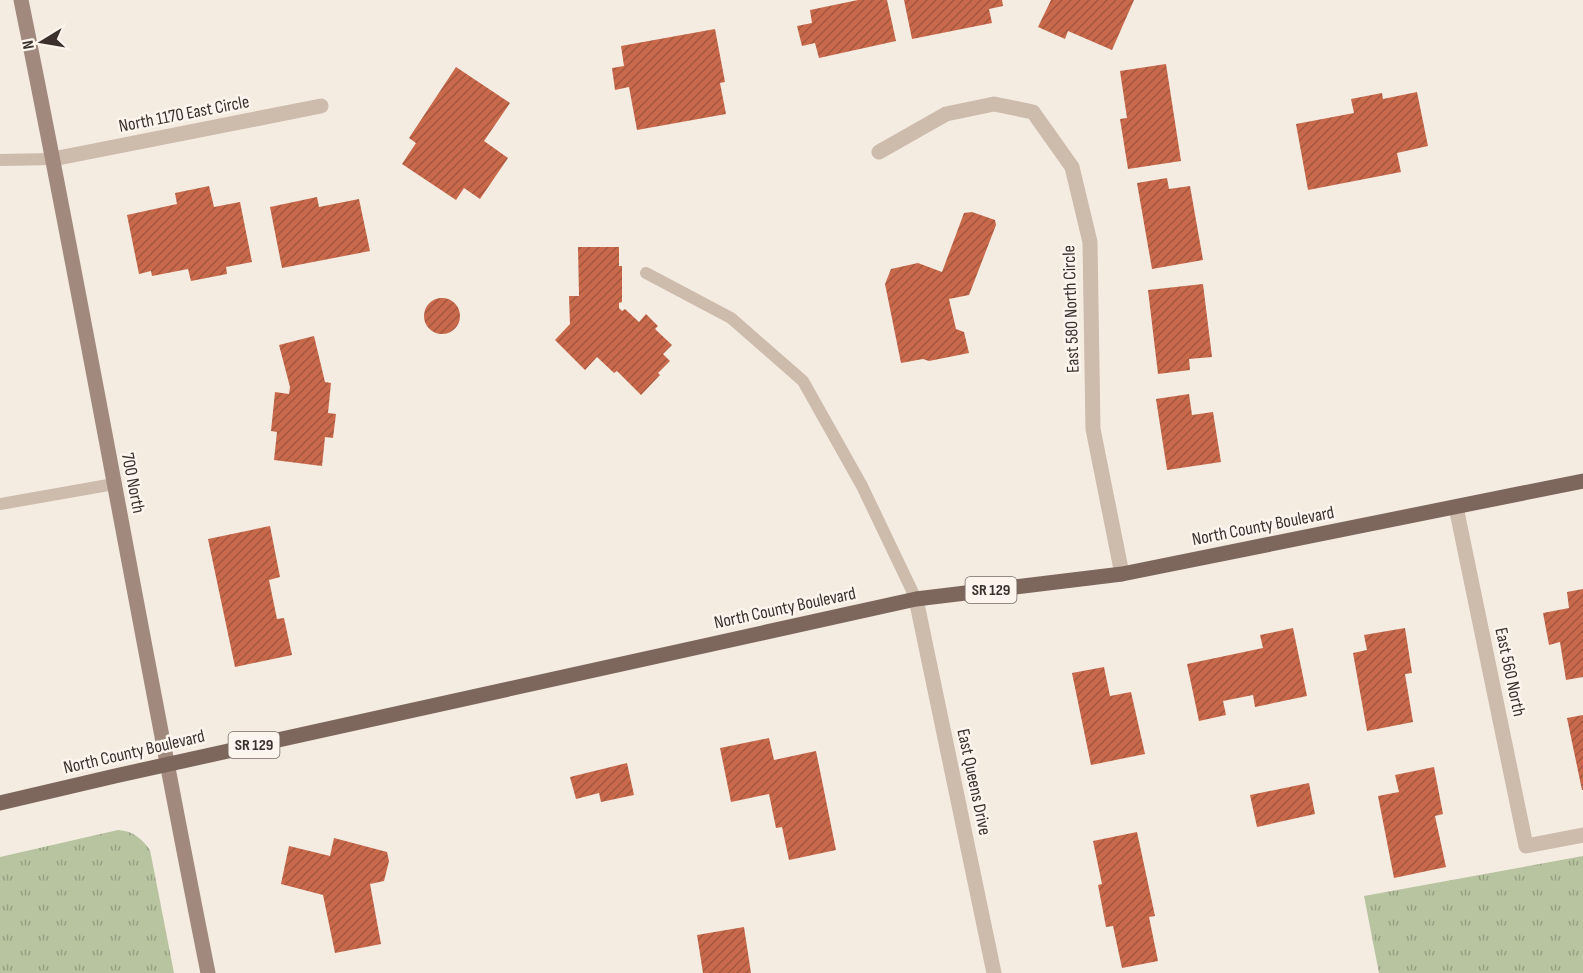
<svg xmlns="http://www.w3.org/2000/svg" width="1583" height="973" viewBox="0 0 1583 973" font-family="'Sofia Sans Condensed',sans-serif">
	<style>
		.grass { fill: url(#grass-tufts) }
		.building { fill: url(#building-hatch) }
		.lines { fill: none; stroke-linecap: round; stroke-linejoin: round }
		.lane { stroke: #cdbbac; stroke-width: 12 }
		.street { stroke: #cdbbac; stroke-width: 15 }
		.secondary { stroke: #a18a7d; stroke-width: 15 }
		.primary { stroke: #7d675c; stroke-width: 15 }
		.labels { text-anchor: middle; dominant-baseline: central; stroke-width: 5; stroke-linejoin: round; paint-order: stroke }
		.shield { fill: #fbf5ee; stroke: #756b66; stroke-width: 1.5 }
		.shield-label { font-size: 16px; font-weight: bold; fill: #3b302b }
		.street-label { font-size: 18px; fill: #3b302b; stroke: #fbf5ee }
	</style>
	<defs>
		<pattern id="grass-tufts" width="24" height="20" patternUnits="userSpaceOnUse" patternTransform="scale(1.5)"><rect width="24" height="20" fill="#b8c4a0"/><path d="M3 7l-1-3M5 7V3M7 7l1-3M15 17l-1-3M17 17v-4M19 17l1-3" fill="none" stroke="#97a083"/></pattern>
		<pattern id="building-hatch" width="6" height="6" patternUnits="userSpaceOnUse" patternTransform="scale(1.5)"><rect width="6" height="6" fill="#c8694b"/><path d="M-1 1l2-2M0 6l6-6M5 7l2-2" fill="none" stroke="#a4573f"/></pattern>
	</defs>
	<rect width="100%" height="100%" fill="#f4ebe1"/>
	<path class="grass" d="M118 830C133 831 141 838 150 850L174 973H0V857Z
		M1583 856V973H1379L1364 896Z"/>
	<path class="building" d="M858 0H887L896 41 819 58 815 43 802 46 797 26 812 23 810 10Z
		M904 0H1002L1003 6 989 9 992 23 912 39Z
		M1051 0H1134L1112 50 1068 31 1065 39 1038 27Z
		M715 29 725 82 720 83 726 114 637 130 629 87 615 90 612 68 624 66 621 46Z
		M1166 64 1181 161 1128 169 1120 119 1127 118 1120 71Z
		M456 67 510 103 484 141 508 158 480 199 464 188 456 200 402 164 416 143 409 138Z
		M1417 92 1428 146 1397 153 1401 172 1308 190 1296 124 1354 113 1351 99 1382 93 1383 99Z
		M1167 178 1169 189 1190 186 1203 260 1152 269 1137 183Z
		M209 186 214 207 240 202 252 262 226 267 227 274 191 281 188 269 152 276 151 271 139 274 127 215 177 204 175 193Z
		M317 197 319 207 359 199 370 251 282 268 270 207Z
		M972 212 995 220 996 225 969 295 949 299 956 329 964 332 969 353 929 361 923 359 901 363 885 284 891 269 918 263 942 272 964 213Z
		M578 247H619V266H622V302L619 303V308L622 311 625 309 639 322 646 314 658 326 655 329 672 345 663 354 670 361 658 373 660 375 641 395 617 371 614 373 597 357 585 370 555 340 570 324 569 296H579Z
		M1203 284 1212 357 1189 359 1190 370 1158 374 1148 290Z
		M424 316a18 18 0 1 1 36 0a18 18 0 1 1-36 0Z
		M314 336 325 382 331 383 328 413 336 414 333 438 325 437 322 466 274 460 277 432 271 431 275 392 289 394 290 387 279 345Z
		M1189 394 1192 415 1213 412 1221 462 1167 470 1156 399Z
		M270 526 280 577 269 580 277 619 284 618 292 655 235 667 208 539Z
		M1583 589V677L1566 680 1560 642 1549 645 1543 613 1569 608 1567 592Z
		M1293 628 1307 696 1255 707 1253 695 1223 701 1226 715 1199 721 1187 664 1263 648 1260 635Z
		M1405 628 1412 673 1405 674 1413 722 1367 731 1353 653 1367 650 1364 635Z
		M1104 667 1110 696 1131 692 1145 754 1091 765 1072 673Z
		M1583 715V790H1582L1567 718Z
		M769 738 774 760 816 751 836 850 789 860 782 827 776 828 769 794 731 802 720 748Z
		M627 763 634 795 601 802 599 793 576 799 570 777Z
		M1434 767 1443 814 1435 816 1446 867 1394 878 1378 796 1399 792 1395 775Z
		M1309 783 1315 814 1257 827 1250 795Z
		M1137 832 1155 916 1149 917 1158 961 1122 968 1113 926 1106 927 1098 885 1102 884 1093 841Z
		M334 838 387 852 389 861 384 881 370 884 381 944 335 953 323 895 281 884 289 846 330 856Z
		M744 927 751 973H703L697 935Z"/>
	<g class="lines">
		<path class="lane" d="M0 160 53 159
			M646 273 731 318 803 381 862 486 916 599
			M0 504 114 484"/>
		<path class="street" d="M879 152 946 114 994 104 1033 112 1072 167 1090 242 1093 429 1122 574
			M53 159 321 106
			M1456 507 1526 846 1583 835
			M916 599 994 973"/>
		<path class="secondary" d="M21 0C87 324 143 649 208 973"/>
		<path class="primary" d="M0 803 115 776 916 599 1122 574 1583 481"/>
	</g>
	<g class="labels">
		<g class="shield">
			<rect x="965.5" y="577" width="51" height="26" rx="4.5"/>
			<rect x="228.5" y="732" width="51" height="26" rx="4.5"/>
		</g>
		<g class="shield-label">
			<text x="991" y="590">SR 129</text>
			<text x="254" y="745">SR 129</text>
		</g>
		<g class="street-label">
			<text transform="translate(184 114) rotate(-11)">North 1170 East Circle</text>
			<text transform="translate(1071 309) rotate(-92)">East 580 North Circle</text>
			<text transform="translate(133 483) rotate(79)">700 North</text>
			<text transform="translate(1263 526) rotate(-11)">North County Boulevard</text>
			<text transform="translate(785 608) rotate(-12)">North County Boulevard</text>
			<text transform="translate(1510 672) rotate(78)">East 560 North</text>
			<text transform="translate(134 752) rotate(-13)">North County Boulevard</text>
			<text transform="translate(974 782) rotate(78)">East Queens Drive</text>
		</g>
	</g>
	<g transform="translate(42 42) rotate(259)" stroke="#fbf5ee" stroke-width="4.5" paint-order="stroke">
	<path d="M0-4.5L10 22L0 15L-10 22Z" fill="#3b302b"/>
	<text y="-9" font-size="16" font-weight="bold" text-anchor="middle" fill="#3b302b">N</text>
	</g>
</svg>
